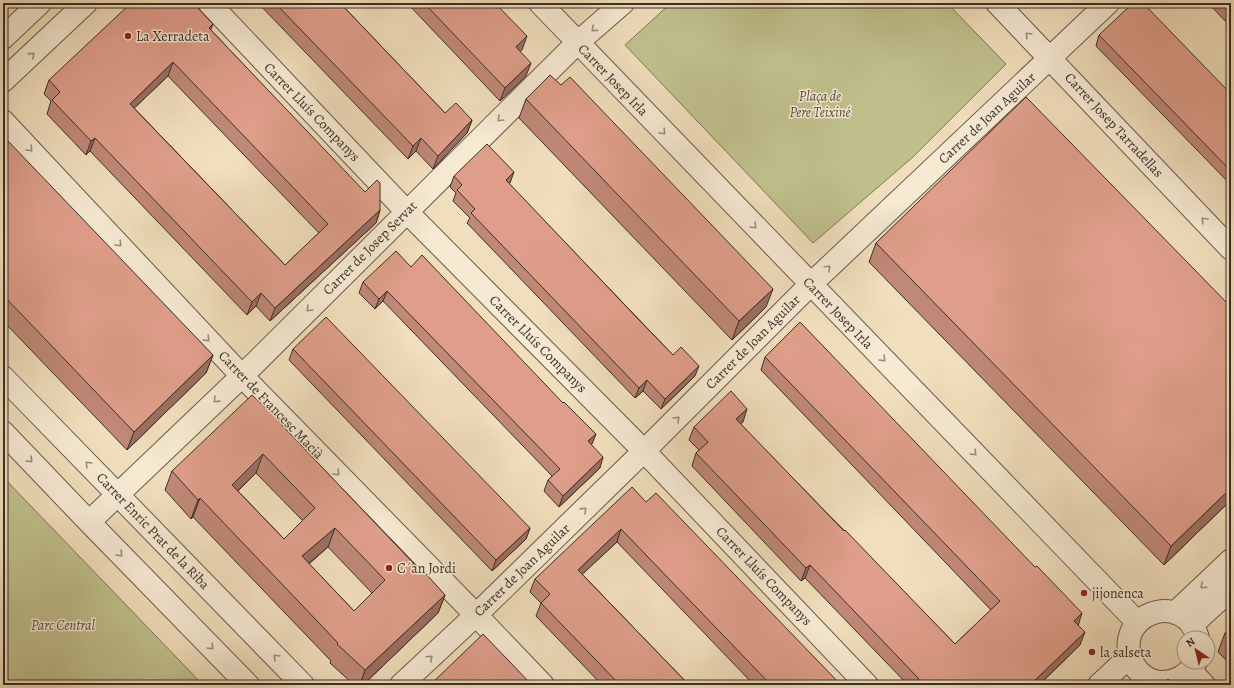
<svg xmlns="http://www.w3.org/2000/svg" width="1234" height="688" viewBox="0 0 1234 688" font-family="Alegreya,serif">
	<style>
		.green { fill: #c0c08d; stroke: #7e775a }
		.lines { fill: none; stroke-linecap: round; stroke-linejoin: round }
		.minor-casing { stroke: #685a4d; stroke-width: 24 }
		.minor { stroke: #f6ead3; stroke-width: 22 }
		.wall { fill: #c08877; stroke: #3b2e28; fill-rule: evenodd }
		.shaded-wall { fill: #9c6f61; stroke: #3b2e28 }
		.building { fill: #df9e8a; stroke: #3b2e28; fill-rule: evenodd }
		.oneway { stroke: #988c7e }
		.poi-dot { fill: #8f2418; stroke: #f6ead3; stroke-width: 1.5 }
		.labels { text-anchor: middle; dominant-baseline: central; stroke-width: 3; stroke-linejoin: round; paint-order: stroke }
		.poi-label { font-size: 14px; fill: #3b2e28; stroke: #f6ead3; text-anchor: start }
		.street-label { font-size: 14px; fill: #3b2e28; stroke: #f6ead3 }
		.park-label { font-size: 14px; font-style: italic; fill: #564b3c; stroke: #f6ead3 }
	</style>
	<rect width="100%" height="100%" fill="#f1debc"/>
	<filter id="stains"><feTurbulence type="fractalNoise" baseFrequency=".005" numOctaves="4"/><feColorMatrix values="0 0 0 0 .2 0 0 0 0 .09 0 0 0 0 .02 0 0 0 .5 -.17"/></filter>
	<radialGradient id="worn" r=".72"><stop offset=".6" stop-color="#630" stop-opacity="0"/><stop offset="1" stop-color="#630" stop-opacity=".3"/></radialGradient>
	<path class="green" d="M671 3H947L1006 64 913 157 813 243 625 45Z
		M3 477 203 685H3Z"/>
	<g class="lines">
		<g class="minor-casing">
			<path id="minor" d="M209 3 407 212 644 451 867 685
				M540 3 1137 622
				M997 3 1231 249
				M3 38 40 3
				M3 81 86 3
				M3 121 242 376 476 615 543 685
				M3 377 303 685
				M3 432 89 522 248 685
				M89 522 242 376 577 43 623 3
				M1175 613 1231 560
				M1192 625 1231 589
				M1196 662C1187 675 1177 682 1161 682 1150 682 1139 674 1134 665 1108 616 1183 587 1198 638
				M1190 670 1204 685
				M401 685 476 615 644 451 811 284 1108 3
				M1099 685 1130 656"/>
		</g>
		<use href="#minor" class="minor"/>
	</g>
	<path class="wall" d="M258 3H340L445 113 472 120 467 133 433 169 416 151 408 159Z
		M407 3H495L522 50 520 51 526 76 500 101Z
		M1208 3H1231V27Z
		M211 30 380 210 376 223 270 321 256 306 247 315 90 151 86 155 47 114 51 101 44 94 49 80ZM168 76 319 233 285 265 134 108Z
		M1099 35 1231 94V185L1096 46Z
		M526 99 766 307 732 340 519 118Z
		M3 144 213 355 206 373 127 450 3 321Z
		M454 176 510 183 509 184 673 355 695 376 661 409 643 391 635 398 467 223 470 218 453 201 456 193 450 187Z
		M876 243 1231 500 1164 565 869 262Z
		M411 267 592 445 600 468 559 507 544 491 548 480 552 476 383 301 375 309 359 293 363 282Z
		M293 349 530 528 526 539 492 571 289 360Z
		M765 357 1078 625 1080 645 1039 685H908L805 578 801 581 692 466 696 453 699 450 689 440 694 427 743 422 740 424 955 644 991 610 761 370Z
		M280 424 445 595 438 613 363 685H354L330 663 331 661 193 517 191 519 165 490 172 471ZM256 473 303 521 284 539 238 491ZM328 547 372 593 354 611 309 564Z
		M646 502 841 685H754L617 542 582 574 689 685H602L536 616 541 603 530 592 535 579Z
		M1231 627V665L1218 652 1225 633Z"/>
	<path class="shaded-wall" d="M213 24 208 37 209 28Z
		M527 36 522 50 511 60 516 47Z
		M173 62 168 76 125 117 130 104Z
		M531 63 526 76 500 101 505 88Z
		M472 120 467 133 433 169 438 156Z
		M95 138 90 151 86 155 91 141Z
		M421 138 416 151 408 159 413 146Z
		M514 172 510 183 502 191 506 180Z
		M380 210 376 223 270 321 275 308Z
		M773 289 766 307 732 340 739 321Z
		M387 291 383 301 375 309 379 299Z
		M261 293 256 306 247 315 252 302Z
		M213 355 206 373 127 450 134 432Z
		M699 366 695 376 661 409 665 399Z
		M647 380 643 391 635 398 639 388Z
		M747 409 743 422 731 432 736 419Z
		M596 434 592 444 584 452 588 441Z
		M263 454 256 473 225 503 232 485Z
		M603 457 600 468 559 507 563 496Z
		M1231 488V500L1164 565 1171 546Z
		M200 498 193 517 191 519 198 500Z
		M335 528 328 547 295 575 302 556Z
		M530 528 526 539 492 571 496 560Z
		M621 529 617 542 573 583 578 570Z
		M810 565 805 578 801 581 806 568Z
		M445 595 438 613 363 685H360L365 670Z
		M1082 613 1078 626 1074 621Z
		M1085 632 1080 645 1039 685H1030Z"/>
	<path class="building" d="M131 3H193L213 24 209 28 365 192 377 180 380 183V210L275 308 261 293 252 302 95 138 91 141 52 100 60 92 49 80ZM173 62 328 224 285 265 130 104Z
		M275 3H340L445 113 456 103 472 120 438 156 421 138 413 146Z
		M424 3H495L527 36 516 47 531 63 505 88Z
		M1133 3H1143L1231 94V171L1099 35Z
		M1222 3H1231V12Z
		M550 75 561 85 570 77 773 289 739 321 526 99Z
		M1026 97 1231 307V488L1171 546 876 243Z
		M7 140 213 355 134 432 3 295V144Z
		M487 144 514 172 506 180 640 321 673 355 681 347 699 366 665 399 647 380 639 388 471 213 475 209 457 190 462 185 454 176Z
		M396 251 411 267 422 255 563 403 564 402 596 434 588 441 603 457 563 496 548 480 560 469 387 291 379 299 363 282Z
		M326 317 530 528 496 560 293 349Z
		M800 322 1035 567 1037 566 1082 613 1074 621 1085 632 1030 685H917L915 683 919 679 810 565 806 568 696 453 708 442 694 427 731 391 747 409 736 419 844 531 845 530 955 644 1000 601 765 357Z
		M252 395 281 422 280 423 417 567 419 566 445 595 365 670 337 644 338 643 200 498 198 500 172 471ZM263 454 315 508 284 539 232 485ZM335 528 385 580 354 611 302 556Z
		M632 487 646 502 656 493 841 685H771L621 529 578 570 689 685H620L541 603 550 594 535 579Z
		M1231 627V639L1225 633Z
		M483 634 532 685H430Z
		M1168 679 1174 685H1161Z"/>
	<defs><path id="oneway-chevron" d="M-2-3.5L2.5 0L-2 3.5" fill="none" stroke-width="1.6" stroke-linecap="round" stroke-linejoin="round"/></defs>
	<g class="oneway">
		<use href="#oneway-chevron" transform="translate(594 29) rotate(139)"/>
		<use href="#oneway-chevron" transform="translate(1028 35) rotate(-134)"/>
		<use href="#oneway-chevron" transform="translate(32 55) rotate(-44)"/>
		<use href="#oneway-chevron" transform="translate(500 119) rotate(135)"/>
		<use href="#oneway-chevron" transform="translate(663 132) rotate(46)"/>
		<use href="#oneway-chevron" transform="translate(30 149) rotate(47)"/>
		<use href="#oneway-chevron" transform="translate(1204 220) rotate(-133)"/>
		<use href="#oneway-chevron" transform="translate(754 226) rotate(46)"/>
		<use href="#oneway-chevron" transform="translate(119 244) rotate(47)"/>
		<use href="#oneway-chevron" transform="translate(828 268) rotate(-43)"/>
		<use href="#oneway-chevron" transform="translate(309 309) rotate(135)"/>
		<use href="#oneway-chevron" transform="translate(207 339) rotate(47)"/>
		<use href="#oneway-chevron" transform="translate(883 359) rotate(46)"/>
		<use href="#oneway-chevron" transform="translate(216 400) rotate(136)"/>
		<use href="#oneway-chevron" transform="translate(677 419) rotate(-45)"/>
		<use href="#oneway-chevron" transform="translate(974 453) rotate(46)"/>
		<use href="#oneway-chevron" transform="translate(30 460) rotate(46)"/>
		<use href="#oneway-chevron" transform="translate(88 464) rotate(-134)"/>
		<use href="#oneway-chevron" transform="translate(337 473) rotate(46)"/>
		<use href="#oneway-chevron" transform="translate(584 510) rotate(-44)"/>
		<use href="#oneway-chevron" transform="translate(120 554) rotate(46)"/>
		<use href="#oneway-chevron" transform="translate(1203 586) rotate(137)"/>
		<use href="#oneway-chevron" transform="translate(211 647) rotate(46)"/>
		<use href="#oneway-chevron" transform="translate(276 657) rotate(-134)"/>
		<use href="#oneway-chevron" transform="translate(430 658) rotate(-43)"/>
	</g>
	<g class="poi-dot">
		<circle cx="128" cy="36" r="4"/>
		<circle cx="389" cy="568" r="4"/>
		<circle cx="1084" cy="593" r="4"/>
		<circle cx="1092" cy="652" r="4"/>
	</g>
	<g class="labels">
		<g class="poi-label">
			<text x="136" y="36">La Xerradeta</text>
			<text x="397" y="568">C´an Jordi</text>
			<text x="1092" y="593">jijonenca</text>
			<text x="1100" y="652">la salseta</text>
		</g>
		<g class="street-label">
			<text transform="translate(613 80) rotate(46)">Carrer Josep Irla</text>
			<text transform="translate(312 112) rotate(46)">Carrer Lluís Companys</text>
			<text transform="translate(987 118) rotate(-43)">Carrer de Joan Aguilar</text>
			<text transform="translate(1114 125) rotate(47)">Carrer Josep Tarradellas</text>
			<text transform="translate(370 248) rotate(-45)">Carrer de Josep Servat</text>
			<text transform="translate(838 313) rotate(46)">Carrer Josep Irla</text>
			<text transform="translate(753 342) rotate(-45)">Carrer de Joan Aguilar</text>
			<text transform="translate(538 344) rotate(45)">Carrer Lluís Companys</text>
			<text transform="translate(271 405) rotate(46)">Carrer de Francesc Macià</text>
			<text transform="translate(153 531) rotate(46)">Carrer Enric Prat de la Riba</text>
			<text transform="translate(522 570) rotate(-44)">Carrer de Joan Aguilar</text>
			<text transform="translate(764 576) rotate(46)">Carrer Lluís Companys</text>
		</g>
		<g class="park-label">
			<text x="820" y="96">Plaça de<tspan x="820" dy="16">Pere Teixiné</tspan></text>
			<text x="63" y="625">Parc Central</text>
		</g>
	</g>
	<rect width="1234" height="688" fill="none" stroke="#f1debc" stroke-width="16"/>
	<rect x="4" y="4" width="1226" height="680" fill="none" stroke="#3b2e28" stroke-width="2"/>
	<rect x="8" y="8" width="1218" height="672" fill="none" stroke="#3b2e28"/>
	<g transform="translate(1196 650) rotate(325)"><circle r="19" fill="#f6ead3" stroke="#ab9f8f"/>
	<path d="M0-3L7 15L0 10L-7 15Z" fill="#8f2418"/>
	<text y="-6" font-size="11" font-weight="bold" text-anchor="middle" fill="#3b2e28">N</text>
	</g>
	<rect width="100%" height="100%" filter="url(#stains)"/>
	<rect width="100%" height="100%" fill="url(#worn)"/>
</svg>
